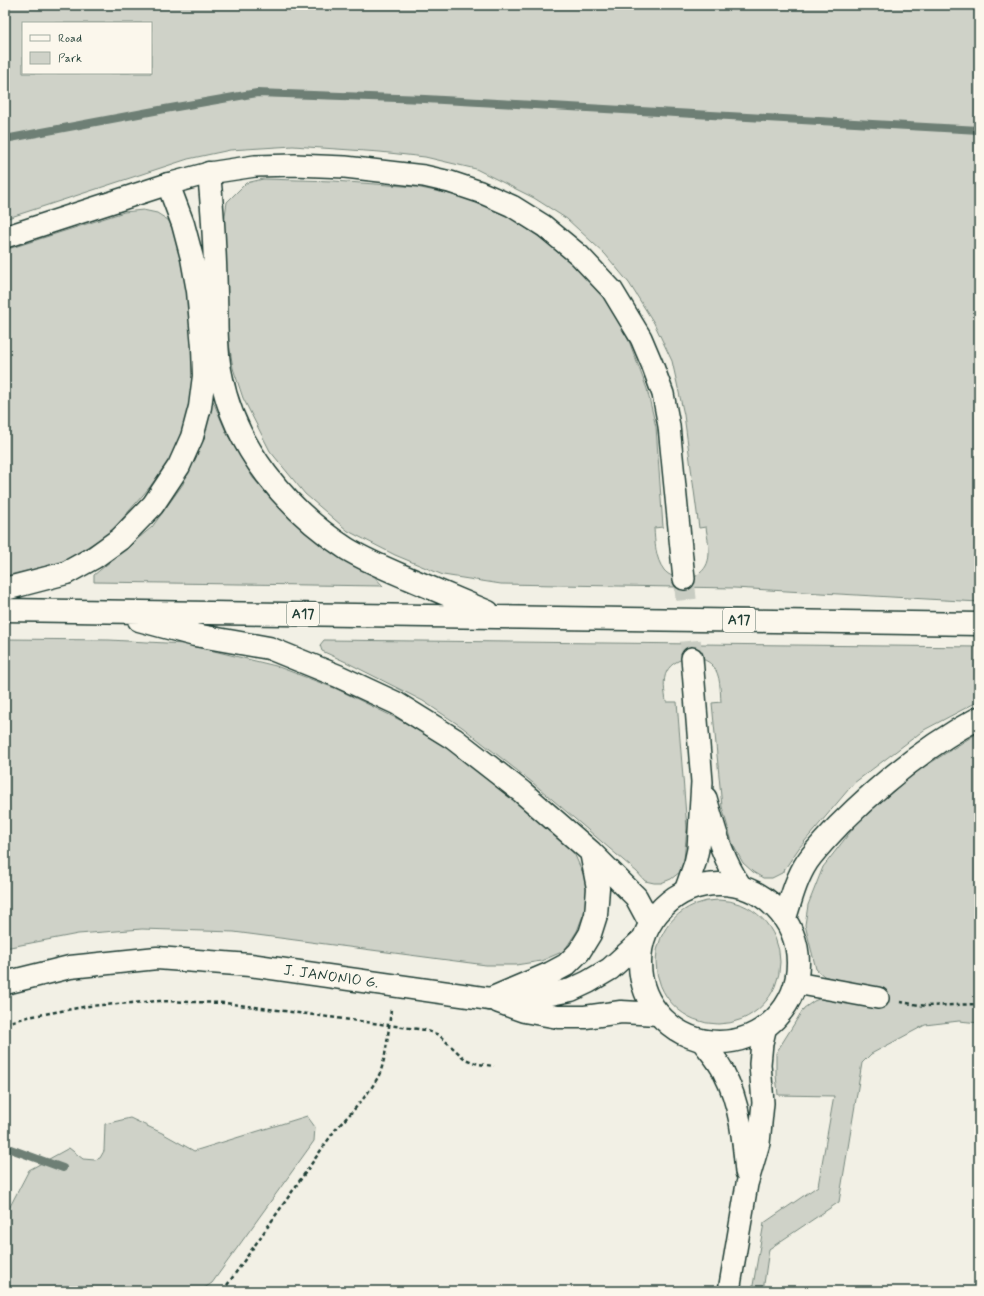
<svg xmlns="http://www.w3.org/2000/svg" width="984" height="1296" viewBox="0 0 984 1296" font-family="Mynerve,sans-serif">
	<style>
		.green { fill: #cfd2c8; stroke: #77887e; fill-rule: evenodd }
		.lines { fill: none; stroke-linecap: round; stroke-linejoin: round }
		.stream { stroke: #6e7f75; stroke-width: 8 }
		.street-tunnel { stroke: #c8ccc2; stroke-width: 21; stroke-dasharray: 21 10; stroke-linecap: butt }
		.street-casing { stroke: #1f3d34; stroke-width: 24 }
		.secondary-casing { stroke: #1f3d34; stroke-width: 25 }
		.highway-casing { stroke: #1f3d34; stroke-width: 25 }
		.path { stroke: #1f3d34; stroke-width: 2.5; stroke-dasharray: 4 3; stroke-linecap: butt }
		.street { stroke: #fbf7ec; stroke-width: 21 }
		.secondary { stroke: #fbf7ec; stroke-width: 22 }
		.highway { stroke: #fbf7ec; stroke-width: 22 }
		.labels { text-anchor: middle; dominant-baseline: central; stroke-width: 3.5; stroke-linejoin: round; paint-order: stroke }
		.shield { fill: #fbf7ec; stroke: #61756b; stroke-width: 1 }
		.shield-label { font-size: 14px; font-weight: bold; fill: #1f3d34 }
		.street-label { font-size: 15px; fill: #1f3d34; stroke: #fbf7ec }
	</style>
	<rect width="100%" height="100%" fill="#f2f0e5"/>
	<filter id="ink" filterUnits="userSpaceOnUse"><feTurbulence type="fractalNoise" baseFrequency=".025" numOctaves="2"/><feDisplacementMap in="SourceGraphic" scale="8" xChannelSelector="R" yChannelSelector="G"/><feConvolveMatrix kernelMatrix="1 2 1 2 8 2 1 2 1" color-interpolation-filters="sRGB"/></filter>
	<g filter="url(#ink)">
		<path class="green" d="M5 5H979V602L734 588 501 584 443 575 395 555 348 531 305 494 270 451 243 398 233 368 226 325 224 222 227 202 246 183 263 179 334 181 416 187 464 197 505 214 545 241 580 271 609 304 629 341 647 389 656 427 663 527 654 528C655 542 655 558 664 570 669 576 676 578 683 578 690 579 695 578 700 573 714 562 708 543 706 527L699 528 684 415 672 361 654 323 629 283 605 254 567 219 534 198 476 169 425 157 380 152 293 146 230 150 188 159 5 219ZM23 23H151V73H23Z
			M143 210 157 213 168 220 176 231 190 278 195 366 191 407 172 456 149 488 110 533 63 562 5 576V250L124 212Z
			M213 401 227 434 253 478 293 521 335 555 373 575 383 586 94 582V575L152 527 183 484Z
			M5 639 109 640 185 644 276 666 337 689 404 722 465 759 524 807 574 853 586 880 587 905 577 931 564 951 541 961 516 965H486L234 932 142 929 78 934 5 948Z
			M324 640 979 647V701L924 730 854 783 799 848 782 873 772 878H763L753 872 743 863 733 845 722 807 712 703 721 702C720 691 721 675 713 666 702 653 675 656 667 671 662 680 665 693 666 702H677L687 828 684 860 680 872 671 879 661 883H654L645 881 637 872 533 783 462 727 423 701 346 662 322 651 320 645Z
			M979 732V1023L959 1021 925 1025 871 1054 862 1063 839 1202 769 1249 763 1291H752L764 1223 818 1186 834 1096 778 1095 776 1075V1053L804 1008 814 1001 826 996 857 987 824 976 816 969 805 925 808 905 823 867 858 822 913 774Z
			M656 962a62 62 0 1 1 124 0a62 62 0 1 1-124 0Z
			M307 1116 315 1127 314 1141 212 1283 200 1291H5V1216L29 1170 69 1148 83 1159 95 1160 100 1158 104 1151 105 1124 130 1118 162 1133 194 1151Z"/>
		<g class="lines">
			<path class="stream" d="M5 139 165 109 257 93 425 99 979 130
				M5 1147 63 1168"/>
			<path class="street-tunnel" d="M684 579 692 658"/>
			<g class="street-casing">
				<path id="street" d="M5 237 168 184 209 173 255 166 295 165 345 167 424 176 450 182 480 192 512 206 544 226 579 255 612 290 641 338 652 364 663 394 669 426 684 579
					M706 798C715 829 722 859 741 886
					M685 891 695 863 698 849 702 782 692 658
					M796 983 878 998
					M701 1040C709 1051 719 1061 724 1073 740 1103 743 1139 746 1172
					M729 1291 747 1184 759 1143 763 1103 760 1064 762 1043 766 1026"/>
			</g>
			<g class="secondary-casing">
				<path id="secondary" d="M5 983 70 967 157 958 250 965 490 999 551 994 571 990 588 982 610 969 642 940
					M499 1002 524 1011 558 1017H585L621 1012 658 1014"/>
			</g>
			<g class="highway-casing">
				<path id="highway" d="M209 173C213 213 215 253 216 294 217 321 215 349 221 375 234 447 287 510 347 549 367 561 389 570 410 579 436 590 462 601 488 612
					M5 589 66 573 95 557 120 539 153 505 179 466 192 437 200 407 204 376 203 347 198 291 192 258 183 224 168 184
					M5 610 979 624
					M139 620 195 635 269 648 338 676 396 703 454 739 522 792 591 852 636 897 650 923
					M640 963a79 79 0 1 1 158 0a79 79 0 1 1-158 0Z
					M785 918C791 899 796 879 807 862 816 849 828 837 839 825 880 784 927 745 979 718
					M490 999 551 973 566 965 579 952 590 934 596 915 598 888 591 852"/>
			</g>
			<path class="path" d="M900 1002 926 1006 979 1004
				M5 1023 28 1017 89 1006 159 1001 225 1003 425 1030 439 1035 465 1059 478 1064 494 1066
				M223 1291 335 1130C350 1114 367 1097 378 1077 386 1063 389 1026 391 1009"/>
			<use href="#street" class="street"/>
			<use href="#secondary" class="secondary"/>
			<use href="#highway" class="highway"/>
		</g>
	</g>
	<g class="labels">
		<g class="shield">
			<rect x="287" y="602" width="32" height="24" rx="3"/>
			<rect x="723" y="608" width="32" height="24" rx="3"/>
		</g>
		<g class="shield-label">
			<text x="303" y="614">A17</text>
			<text x="739" y="620">A17</text>
		</g>
		<g class="street-label">
			<text transform="translate(331 977) rotate(8)">J. JANONIO G.</text>
		</g>
	</g>
	<rect width="984" height="1296" fill="none" stroke="#fbf7ec" stroke-width="20"/>
	<rect x="10" y="10" width="964" height="1276" fill="none" stroke="#1f3d34" stroke-width="1.5" filter="url(#ink)"/>
	<rect x="22" y="22" width="130" height="52" fill="#fbf7ec" stroke="#a3ada2"/>
	<rect x="30" y="35" width="20" height="6" fill="#fbf7ec" stroke="#a3ada2"/>
	<text x="58" y="42" font-size="12" fill="#1f3d34">Road</text>
	<rect x="30" y="52" width="20" height="12" fill="#cfd2c8" stroke="#a3ada2"/>
	<text x="58" y="62" font-size="12" fill="#1f3d34">Park</text>
</svg>
